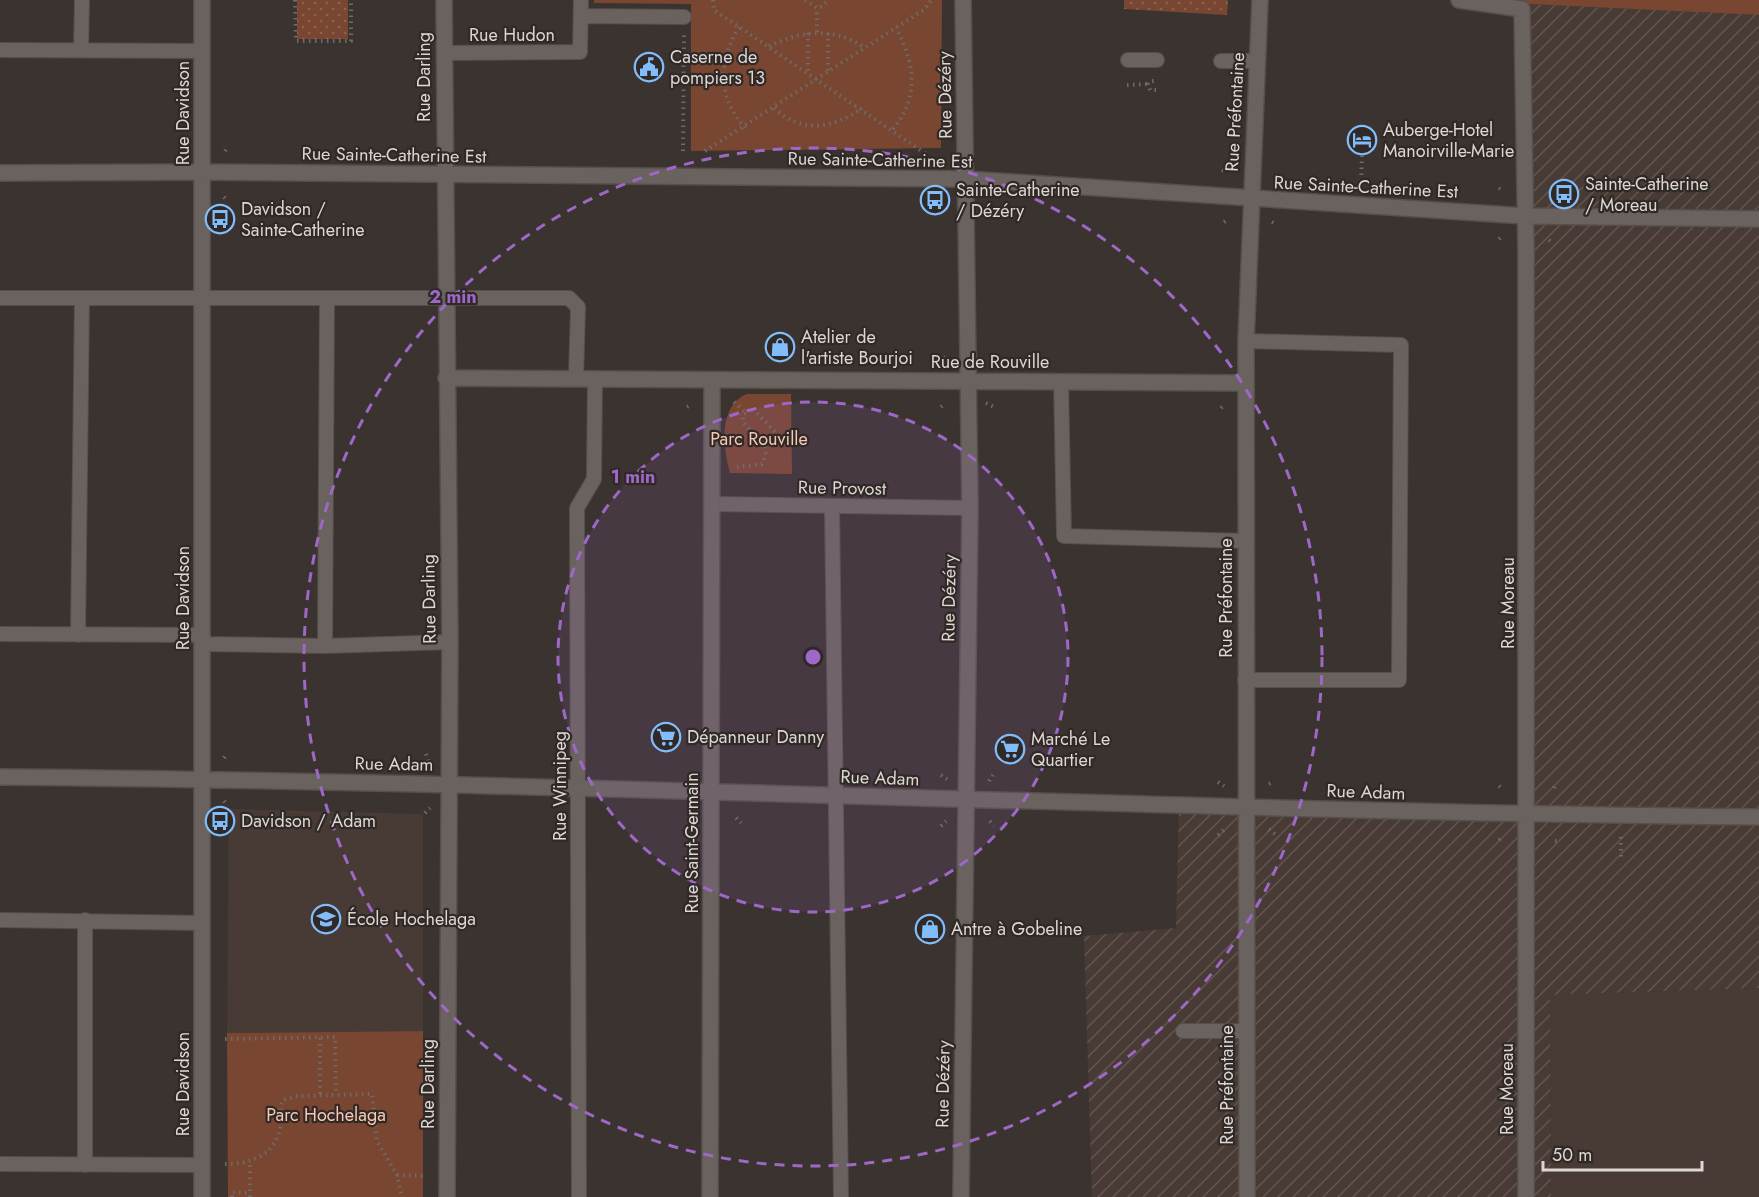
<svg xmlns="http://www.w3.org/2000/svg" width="1759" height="1197" viewBox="0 0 1759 1197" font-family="Jost,sans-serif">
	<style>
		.built { fill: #483a34 }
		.industrial { fill: url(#industrial-furrows) }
		.grass { fill: url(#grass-dots) }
		.park { fill: #794632 }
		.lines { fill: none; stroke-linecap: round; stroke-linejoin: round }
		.service-casing { stroke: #56504d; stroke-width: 16 }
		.minor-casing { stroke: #56504d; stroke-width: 18 }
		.tertiary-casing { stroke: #56504d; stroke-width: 18 }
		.path { stroke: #716a67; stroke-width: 4; stroke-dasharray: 1.5 4.5; stroke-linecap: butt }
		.service { stroke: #6a625e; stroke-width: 14 }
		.minor { stroke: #6a625e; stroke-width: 15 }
		.tertiary { stroke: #6a625e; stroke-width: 15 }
		.ring { fill: none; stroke: #9d68c7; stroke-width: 3; stroke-dasharray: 10 8 }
		.labels { text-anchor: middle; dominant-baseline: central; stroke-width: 4.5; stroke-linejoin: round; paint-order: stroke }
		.street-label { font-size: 18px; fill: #dcd7d5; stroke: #302926 }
		.poi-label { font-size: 18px; fill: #dcd7d5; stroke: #302926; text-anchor: start }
		.park-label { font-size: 18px; fill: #f7c8b5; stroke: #302926 }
		.centre { fill: #9d68c7; stroke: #302926; stroke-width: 3 }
		.ring-label { font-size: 18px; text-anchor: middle; font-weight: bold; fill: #9d68c7; stroke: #302926; stroke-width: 4.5; stroke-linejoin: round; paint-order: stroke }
	</style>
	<defs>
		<pattern id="industrial-furrows" width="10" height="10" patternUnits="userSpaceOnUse" patternTransform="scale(1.5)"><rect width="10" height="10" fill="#483a34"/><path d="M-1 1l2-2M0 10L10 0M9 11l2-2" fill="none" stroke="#625650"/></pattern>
		<pattern id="grass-dots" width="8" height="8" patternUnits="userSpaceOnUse" patternTransform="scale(1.5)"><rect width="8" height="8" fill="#794632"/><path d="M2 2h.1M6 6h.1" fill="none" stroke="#8b604f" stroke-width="1.8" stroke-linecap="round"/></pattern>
	</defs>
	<rect width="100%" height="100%" fill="#3b3330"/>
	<path class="built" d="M229 809 423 814V1031L227 1033Z
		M1759 988V1197H1551L1550 995Z"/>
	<path class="industrial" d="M1528 4 1759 15V988L1550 995 1551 1197H1092L1084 936 1176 928 1179 806 1528 814Z"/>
	<path class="grass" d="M297 0H348V39H297Z
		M1124 0H1228L1227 15 1124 9Z"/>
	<path class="park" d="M594 0H942L941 148 691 151V4L594 3Z
		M1498 0H1759V15L1528 4Z
		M747 394H791L792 474 730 473C723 448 718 405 747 394Z
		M423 1031V1197H228L227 1033Z"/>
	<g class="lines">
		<g class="service-casing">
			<path id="service" d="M581 16 684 17
				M0 50 202 51
				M81 50 82 0
				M444 53 580 52 581 0
				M1128 60H1157
				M1221 61H1256
				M0 298H569L578 307 576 379
				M1061 381 1064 536 1246 541
				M714 504 970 508
				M832 506 841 1197
				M0 634 203 635
				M78 635 82 298
				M203 644 325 646 450 642
				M325 646 327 298
				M1245 680H1399L1401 345 1246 341
				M0 920 202 923
				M85 920V1165
				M1183 1031H1246
				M0 1164 202 1165
				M579 1197 577 508 594 479 595 379"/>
		</g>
		<g class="minor-casing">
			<path id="minor" d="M444 0 450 642 447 1197
				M1459 0 1522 9 1526 249V1197
				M446 378 1246 383
				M0 777C586 782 1172 811 1759 817
				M202 1197V172
				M710 1197 712 380
				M961 1197 970 508 963 0
				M1247 1197 1246 341 1260 0"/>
		</g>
		<g class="tertiary-casing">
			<path id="tertiary" d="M202 172V0
				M0 173 202 172 965 179 1525 216 1759 219"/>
		</g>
		<path class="path" d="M295 0 296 41H351V0
			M713 0 714 10 926 154
			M805 0 817 8 823 6 828 0
			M739 27C718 63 717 95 745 128
			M817 32V8
			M808 33V72
			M828 33V71
			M769 46C802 31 833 26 865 48
			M1127 85 1148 84
			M1156 90H1150L1148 84 1150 81H1156
			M774 108C802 134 833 129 862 108
			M893 129C920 96 915 63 896 28
			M225 151 227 148
			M683 151 684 33
			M705 151 925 9 931 0
			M469 154 470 151
			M1222 170 1226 172
			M1278 177 1280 175
			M1361 181 1362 156
			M1499 188 1503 191
			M224 197 226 199
			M1224 222 1227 220
			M1272 222 1276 224
			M1499 239 1502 236
			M1549 240 1551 242
			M943 357 945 359
			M734 402 745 412
			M986 403 996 408
			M687 407 691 405
			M941 407 944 404
			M1221 408 1223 406
			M753 409 776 433 777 438 773 445 764 446 743 422V415Z
			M737 467 762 464 766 454 764 446
			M426 754 429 763
			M224 758 227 754
			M941 775 947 779
			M989 781 993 775
			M1218 782 1224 786
			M1269 784 1274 781
			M1499 786 1503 790
			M1554 788 1555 786
			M224 801 227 805
			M425 813 430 808
			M736 818 741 823
			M990 821 994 826
			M941 826 946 821
			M1269 829 1275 834
			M1218 835 1226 828
			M1621 837V857
			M1499 840 1503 836
			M1555 841H1557
			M320 1038V1095
			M225 1039 335 1037 336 1095
			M225 1164C252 1164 277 1155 281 1123 281 1115 279 1107 283 1100L297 1096 372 1094 377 1141 397 1175 402 1197
			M397 1175 426 1176
			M232 1197V1192L250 1193
			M250 1197V1163"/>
		<use href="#service" class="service"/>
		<use href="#minor" class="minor"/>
		<use href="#tertiary" class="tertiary"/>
	</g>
	<circle cx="813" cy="657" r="255" fill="#9d68c7" fill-opacity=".12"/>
	<g class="ring">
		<circle cx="813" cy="657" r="255"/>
		<circle cx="813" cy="657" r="509"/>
	</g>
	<defs>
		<g id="civic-ring" transform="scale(1.5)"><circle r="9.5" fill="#302926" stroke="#80bdfa" stroke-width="1.5"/><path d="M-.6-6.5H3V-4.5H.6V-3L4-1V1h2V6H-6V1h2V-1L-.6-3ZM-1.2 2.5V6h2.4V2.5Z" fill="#80bdfa"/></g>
		<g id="hotel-ring" transform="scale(1.5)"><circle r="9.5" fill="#302926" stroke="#80bdfa" stroke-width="1.5"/><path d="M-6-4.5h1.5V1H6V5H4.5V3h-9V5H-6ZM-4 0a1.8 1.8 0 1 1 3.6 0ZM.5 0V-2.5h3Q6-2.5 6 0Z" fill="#80bdfa"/></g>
		<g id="bus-ring" transform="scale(1.5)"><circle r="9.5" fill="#302926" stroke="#80bdfa" stroke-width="1.5"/><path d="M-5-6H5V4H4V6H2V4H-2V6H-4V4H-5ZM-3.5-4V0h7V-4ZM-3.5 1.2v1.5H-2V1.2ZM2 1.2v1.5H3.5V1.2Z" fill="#80bdfa"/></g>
		<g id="shop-ring" transform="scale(1.5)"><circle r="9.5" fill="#302926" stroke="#80bdfa" stroke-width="1.5"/><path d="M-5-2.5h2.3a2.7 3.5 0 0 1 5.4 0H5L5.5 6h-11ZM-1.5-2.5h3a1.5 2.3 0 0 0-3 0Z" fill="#80bdfa"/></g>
		<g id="supermarket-ring" transform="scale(1.5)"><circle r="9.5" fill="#302926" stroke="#80bdfa" stroke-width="1.5"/><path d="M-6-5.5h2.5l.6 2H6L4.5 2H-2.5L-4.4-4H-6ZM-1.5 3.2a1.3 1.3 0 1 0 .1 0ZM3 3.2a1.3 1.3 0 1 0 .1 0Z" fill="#80bdfa"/></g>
		<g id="school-ring" transform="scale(1.5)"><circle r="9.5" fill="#302926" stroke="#80bdfa" stroke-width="1.5"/><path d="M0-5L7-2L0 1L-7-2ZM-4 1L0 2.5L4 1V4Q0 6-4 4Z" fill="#80bdfa"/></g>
	</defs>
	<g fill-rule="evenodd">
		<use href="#civic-ring" x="649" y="67"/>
		<use href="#hotel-ring" x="1362" y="140"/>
		<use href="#bus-ring" x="1564" y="194"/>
		<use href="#bus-ring" x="935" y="200"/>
		<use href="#bus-ring" x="220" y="219"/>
		<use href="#shop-ring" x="780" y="347"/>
		<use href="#supermarket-ring" x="666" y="737"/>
		<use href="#supermarket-ring" x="1010" y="749"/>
		<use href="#bus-ring" x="220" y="821"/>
		<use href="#school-ring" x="326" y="919"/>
		<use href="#shop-ring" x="930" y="929"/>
	</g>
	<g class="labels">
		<g class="street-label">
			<text x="512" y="35">Rue Hudon</text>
			<text transform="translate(424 77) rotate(-90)">Rue Darling</text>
			<text transform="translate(945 95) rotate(-91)">Rue Dézéry</text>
			<text transform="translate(1235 112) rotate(-87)">Rue Préfontaine</text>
			<text transform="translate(183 113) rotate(-90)">Rue Davidson</text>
			<text transform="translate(394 155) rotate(1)">Rue Sainte-Catherine Est</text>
			<text transform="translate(880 160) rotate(1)">Rue Sainte-Catherine Est</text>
			<text transform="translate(1366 187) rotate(3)">Rue Sainte-Catherine Est</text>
			<text x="990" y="362">Rue de Rouville</text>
			<text transform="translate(842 488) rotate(1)">Rue Provost</text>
			<text transform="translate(183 598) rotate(-90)">Rue Davidson</text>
			<text transform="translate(949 598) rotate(-89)">Rue Dézéry</text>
			<text transform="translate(1226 598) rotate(-90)">Rue Préfontaine</text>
			<text transform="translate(429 599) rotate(-91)">Rue Darling</text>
			<text transform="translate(1508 603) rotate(-90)">Rue Moreau</text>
			<text transform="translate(394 764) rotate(1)">Rue Adam</text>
			<text transform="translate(880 778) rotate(2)">Rue Adam</text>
			<text transform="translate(560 786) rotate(-90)">Rue Winnipeg</text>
			<text transform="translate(1366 792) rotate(2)">Rue Adam</text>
			<text transform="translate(692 843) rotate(-90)">Rue Saint-Germain</text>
			<text transform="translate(183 1084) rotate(-90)">Rue Davidson</text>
			<text transform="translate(428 1084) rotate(-90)">Rue Darling</text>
			<text transform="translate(943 1084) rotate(-89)">Rue Dézéry</text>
			<text transform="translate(1227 1085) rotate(-90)">Rue Préfontaine</text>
			<text transform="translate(1507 1089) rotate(-90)">Rue Moreau</text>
		</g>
		<g class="poi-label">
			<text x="670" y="57">Caserne de<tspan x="670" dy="21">pompiers 13</tspan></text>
			<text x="1383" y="130">Auberge-Hotel<tspan x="1383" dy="21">Manoirville-Marie</tspan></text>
			<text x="1585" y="184">Sainte-Catherine<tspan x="1585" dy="21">/ Moreau</tspan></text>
			<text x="956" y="190">Sainte-Catherine<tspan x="956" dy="21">/ Dézéry</tspan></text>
			<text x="241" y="209">Davidson /<tspan x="241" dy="21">Sainte-Catherine</tspan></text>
			<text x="801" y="337">Atelier de<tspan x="801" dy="21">l'artiste Bourjoi</tspan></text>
			<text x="687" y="737">Dépanneur Danny</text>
			<text x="1031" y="739">Marché Le<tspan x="1031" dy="21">Quartier</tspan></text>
			<text x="241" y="821">Davidson / Adam</text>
			<text x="347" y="919">École Hochelaga</text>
			<text x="951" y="929">Antre à Gobeline</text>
		</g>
		<g class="park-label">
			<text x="759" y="439">Parc Rouville</text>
			<text x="326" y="1115">Parc Hochelaga</text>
		</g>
	</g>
	<circle cx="813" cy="657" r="9" class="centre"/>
	<g class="ring-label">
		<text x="453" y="303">2 min</text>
		<text x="633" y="483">1 min</text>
	</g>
	<path d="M1543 1161v9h159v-9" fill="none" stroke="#dcd7d5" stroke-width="3"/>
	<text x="1552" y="1161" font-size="18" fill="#dcd7d5" stroke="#302926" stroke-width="4.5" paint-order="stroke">50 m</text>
</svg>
